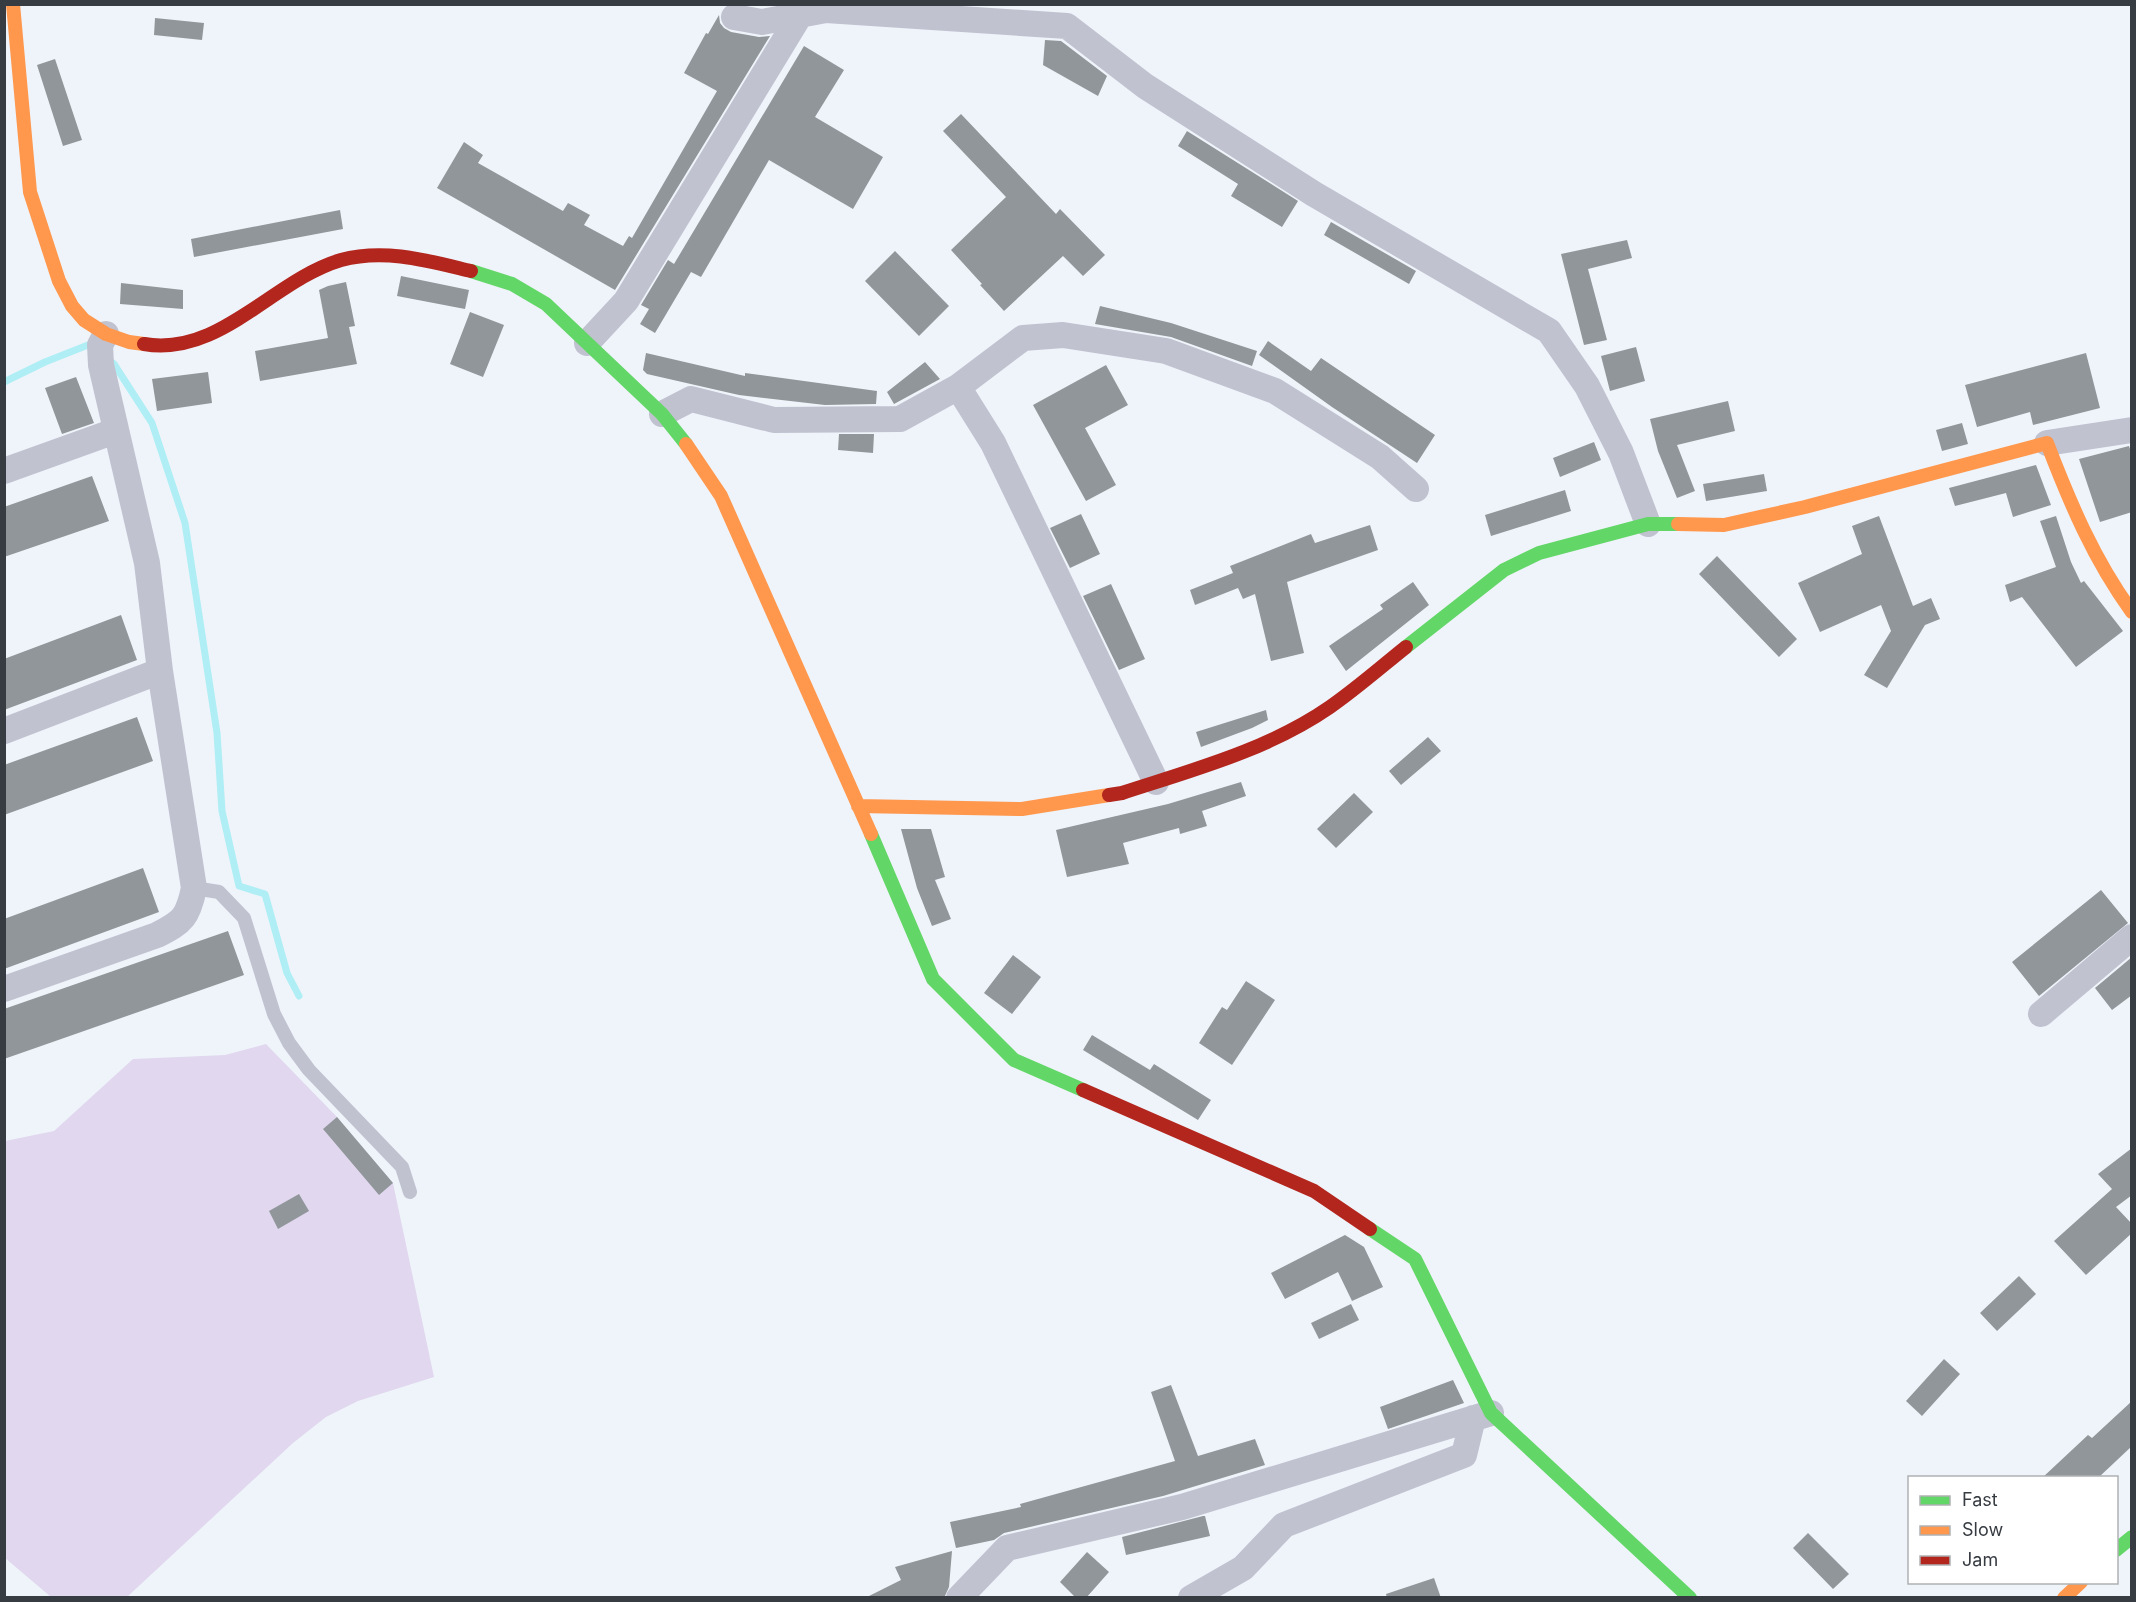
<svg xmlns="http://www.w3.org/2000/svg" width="2136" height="1602" viewBox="0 0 2136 1602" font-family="Inter,sans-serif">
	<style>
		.green { fill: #e1d7ef }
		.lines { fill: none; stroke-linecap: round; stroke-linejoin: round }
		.stream { stroke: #aeeef4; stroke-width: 7 }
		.building { fill: #90969a }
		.lane { stroke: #c1c2d0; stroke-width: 14 }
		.street { stroke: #c1c2d0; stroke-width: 26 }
		.fast { stroke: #63d668; stroke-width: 14 }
		.slow { stroke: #ff974d; stroke-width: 14 }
		.jam { stroke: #b3261e; stroke-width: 14 }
	</style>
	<rect width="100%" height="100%" fill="#eff4fa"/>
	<path class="green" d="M266 1044 337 1117 393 1183 434 1377 358 1401 326 1417 293 1443 127 1597H51L5 1558V1141L54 1131 133 1059 225 1055Z"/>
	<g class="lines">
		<path class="stream" d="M108 360 114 364 152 423 185 523 217 733 222 811 239 886 265 894 287 973 299 996
			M4 382 45 362 88 345 94 350"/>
	</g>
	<path class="building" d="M719 15 720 23 724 28 731 32 759 37 770 36 615 290 437 188 464 142 483 155 478 163 563 211 568 203 590 215 584 225 623 246 629 236 632 238 717 91 684 73 706 33 708 34Z
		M155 18 204 23 202 40 154 35Z
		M1045 40 1061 41 1107 76 1098 96 1043 65Z
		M804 46 844 70 815 117 883 157 853 209 769 160 701 277 691 272 655 333 640 324 649 309 641 305 668 260 674 264Z
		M55 59 82 140 63 146 37 65Z
		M961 114 1056 214 1060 209 1105 255 1083 276 1063 256 1004 311 980 285 982 284 951 250 1006 197 943 131Z
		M1187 131 1298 201 1282 227 1231 196 1238 184 1178 146Z
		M340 210 343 229 194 257 191 239Z
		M1331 222 1416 271 1409 284 1324 235Z
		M1627 240 1632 258 1588 269 1607 340 1584 345 1561 254Z
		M895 251 949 306 919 336 865 281Z
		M401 276 469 290 465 309 397 296Z
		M346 282 355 326 349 327 357 364 260 381 255 351 328 338 319 290 328 286Z
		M121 283 183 290V309L120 304Z
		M1100 306 1171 323 1257 351 1252 366 1171 337 1095 324Z
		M470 312 504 325 483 377 450 364Z
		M1268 341 1311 371 1321 358 1435 435 1417 463 1332 407 1259 355Z
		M1636 347 1645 381 1610 391 1601 356Z
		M646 353 745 376V373L877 391 876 404 825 405 739 395 647 374 643 370Z
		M2086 353 2100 408 2033 425 2030 412 1977 427 1965 385Z
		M925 362 940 379 894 404 887 392Z
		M1106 365 1128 405 1085 428 1116 485 1086 501 1033 405Z
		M208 372 212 403 157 411 152 379Z
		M76 377 94 423 62 434 45 388Z
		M1728 401 1735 431 1677 445 1695 491 1677 498 1658 451 1650 419Z
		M1962 423 1968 444 1942 451 1936 430Z
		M839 434H874L873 453 838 450Z
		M1594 442 1601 460 1560 477 1553 458Z
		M2129 446 2132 455V512L2100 522 2079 459Z
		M2036 465 2051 505 2013 517 2006 493 1955 506 1949 488Z
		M1764 474 1767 491 1706 501 1703 484Z
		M92 476 109 521 4 557V507Z
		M1565 490 1571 511 1491 536 1485 515Z
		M1081 514 1100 554 1070 568 1050 528Z
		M1879 516 1913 606 1931 598 1940 619 1925 625 1887 688 1864 675 1891 631 1881 605 1820 632 1798 583 1862 554 1852 526Z
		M2056 516 2071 562 2081 583 2084 581 2123 631 2076 667 2022 597 2010 602 2005 585 2056 567 2040 521Z
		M1370 525 1378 550 1287 582 1304 653 1271 661 1255 594 1243 599 1238 588 1195 605 1190 590 1233 573 1230 566 1311 534 1315 543Z
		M1717 556 1797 639 1779 657 1699 574Z
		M1413 582 1429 605 1346 671 1329 646 1383 609 1380 605Z
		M1111 584 1145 659 1119 670 1083 596Z
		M121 615 137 660 4 710V659Z
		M1266 710 1268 720 1252 728 1201 747 1196 732Z
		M137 717 153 761 4 815V765Z
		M1428 737 1441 751 1401 785 1389 771Z
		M1241 782 1246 796 1202 811 1207 826 1180 834 1179 828 1123 843 1129 864 1067 877 1056 830 1168 804Z
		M1354 793 1373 812 1336 848 1317 829Z
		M901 829H931L945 877 935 880 951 919 932 926 917 888Z
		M143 868 159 912 4 969V919Z
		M2101 890 2128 923 2039 996 2012 962Z
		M228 931 244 975 4 1059V1009Z
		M1013 955 1041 977 1012 1014 984 993Z
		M2132 957V995L2112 1010 2095 988Z
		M1246 981 1275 1000 1232 1065 1199 1043 1222 1007 1227 1010Z
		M1092 1035 1150 1070 1154 1064 1211 1100 1198 1120 1083 1050Z
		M337 1117 393 1183 379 1195 323 1129Z
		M2132 1148V1195L2116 1207 2132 1224V1233L2086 1275 2054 1241 2112 1189 2098 1174Z
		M299 1194 309 1211 278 1229 269 1211Z
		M1345 1235 1364 1247 1383 1287 1352 1301 1338 1272 1285 1299 1271 1273Z
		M2019 1276 2036 1294 1997 1331 1980 1313Z
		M1351 1304 1359 1320 1319 1339 1311 1323Z
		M1944 1359 1960 1374 1922 1416 1906 1401Z
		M1453 1380 1464 1403 1388 1429 1380 1407Z
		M1171 1385 1198 1456 1255 1439 1265 1465 1163 1496 1004 1533 994 1540 956 1548 950 1522 1021 1507 1020 1504 1175 1461 1151 1392Z
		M2132 1401V1446L2098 1478H2042L2088 1435 2092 1438Z
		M1203 1516H1205L1210 1536 1126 1555 1122 1537Z
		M1808 1533 1849 1574 1833 1589 1793 1548Z
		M952 1551 949 1587 944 1598H865L901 1580 895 1567Z
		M1087 1552 1109 1572 1086 1598H1076L1060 1582Z
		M1434 1578 1441 1598H1387L1386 1594Z"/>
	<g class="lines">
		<path class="lane" d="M194 888 219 892 244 918 274 1014 289 1043 309 1070 402 1167 410 1192"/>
		<path class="street" d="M734 17 762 22 826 10 1067 26 1145 86 1314 194 1549 331 1587 386 1621 453 1648 524
			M587 343 626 301 800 15
			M958 387 993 443 1156 782
			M662 414 691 399 774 420 900 419 958 387 1023 338 1063 335 1166 351 1275 391 1380 457 1416 489
			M2047 443 2132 430
			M4 471 115 431
			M4 731 160 671
			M4 989 157 935C183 922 188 917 194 888L160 671 147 563 101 365 100 345 106 334
			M2041 1014 2132 937
			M959 1598 1007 1548 1182 1507 1491 1413
			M1191 1598 1243 1568 1284 1525 1464 1455 1473 1418"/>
		<path class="fast" d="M471 271 512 284 546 304 662 414 686 444
			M1406 647 1504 570 1539 553 1648 524H1678
			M871 834 933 979 1014 1060 1083 1090
			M1370 1229 1415 1259 1491 1413 1690 1598
			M2116 1550 2132 1537"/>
		<path class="slow" d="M13 4 30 192 59 281 72 306 84 320 106 334 129 342 144 344
			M686 444 721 496 871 834
			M1678 524 1724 525 1805 507 2047 443C2070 503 2094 560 2132 612
			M858 806 1022 809 1109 795
			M2064 1598 2081 1582"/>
		<path class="jam" d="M144 344C220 357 273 280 341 260 385 248 429 261 471 271
			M1109 795 1122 793C1192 770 1268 750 1330 707 1356 689 1381 667 1406 647
			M1083 1090 1314 1191 1370 1229"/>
	</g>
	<rect width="2136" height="1602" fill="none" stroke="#373c42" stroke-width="12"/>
	<rect x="1908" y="1476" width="210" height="108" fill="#ffffff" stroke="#afb1b3" stroke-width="1.5"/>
	<rect x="1920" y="1496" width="30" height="9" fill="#63d668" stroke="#afb1b3" stroke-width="1.5"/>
	<text x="1962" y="1506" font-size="18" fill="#373c42">Fast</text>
	<rect x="1920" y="1526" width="30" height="9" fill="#ff974d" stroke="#afb1b3" stroke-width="1.5"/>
	<text x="1962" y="1536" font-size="18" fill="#373c42">Slow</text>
	<rect x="1920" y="1556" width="30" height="9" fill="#b3261e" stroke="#afb1b3" stroke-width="1.5"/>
	<text x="1962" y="1566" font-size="18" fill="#373c42">Jam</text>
</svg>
